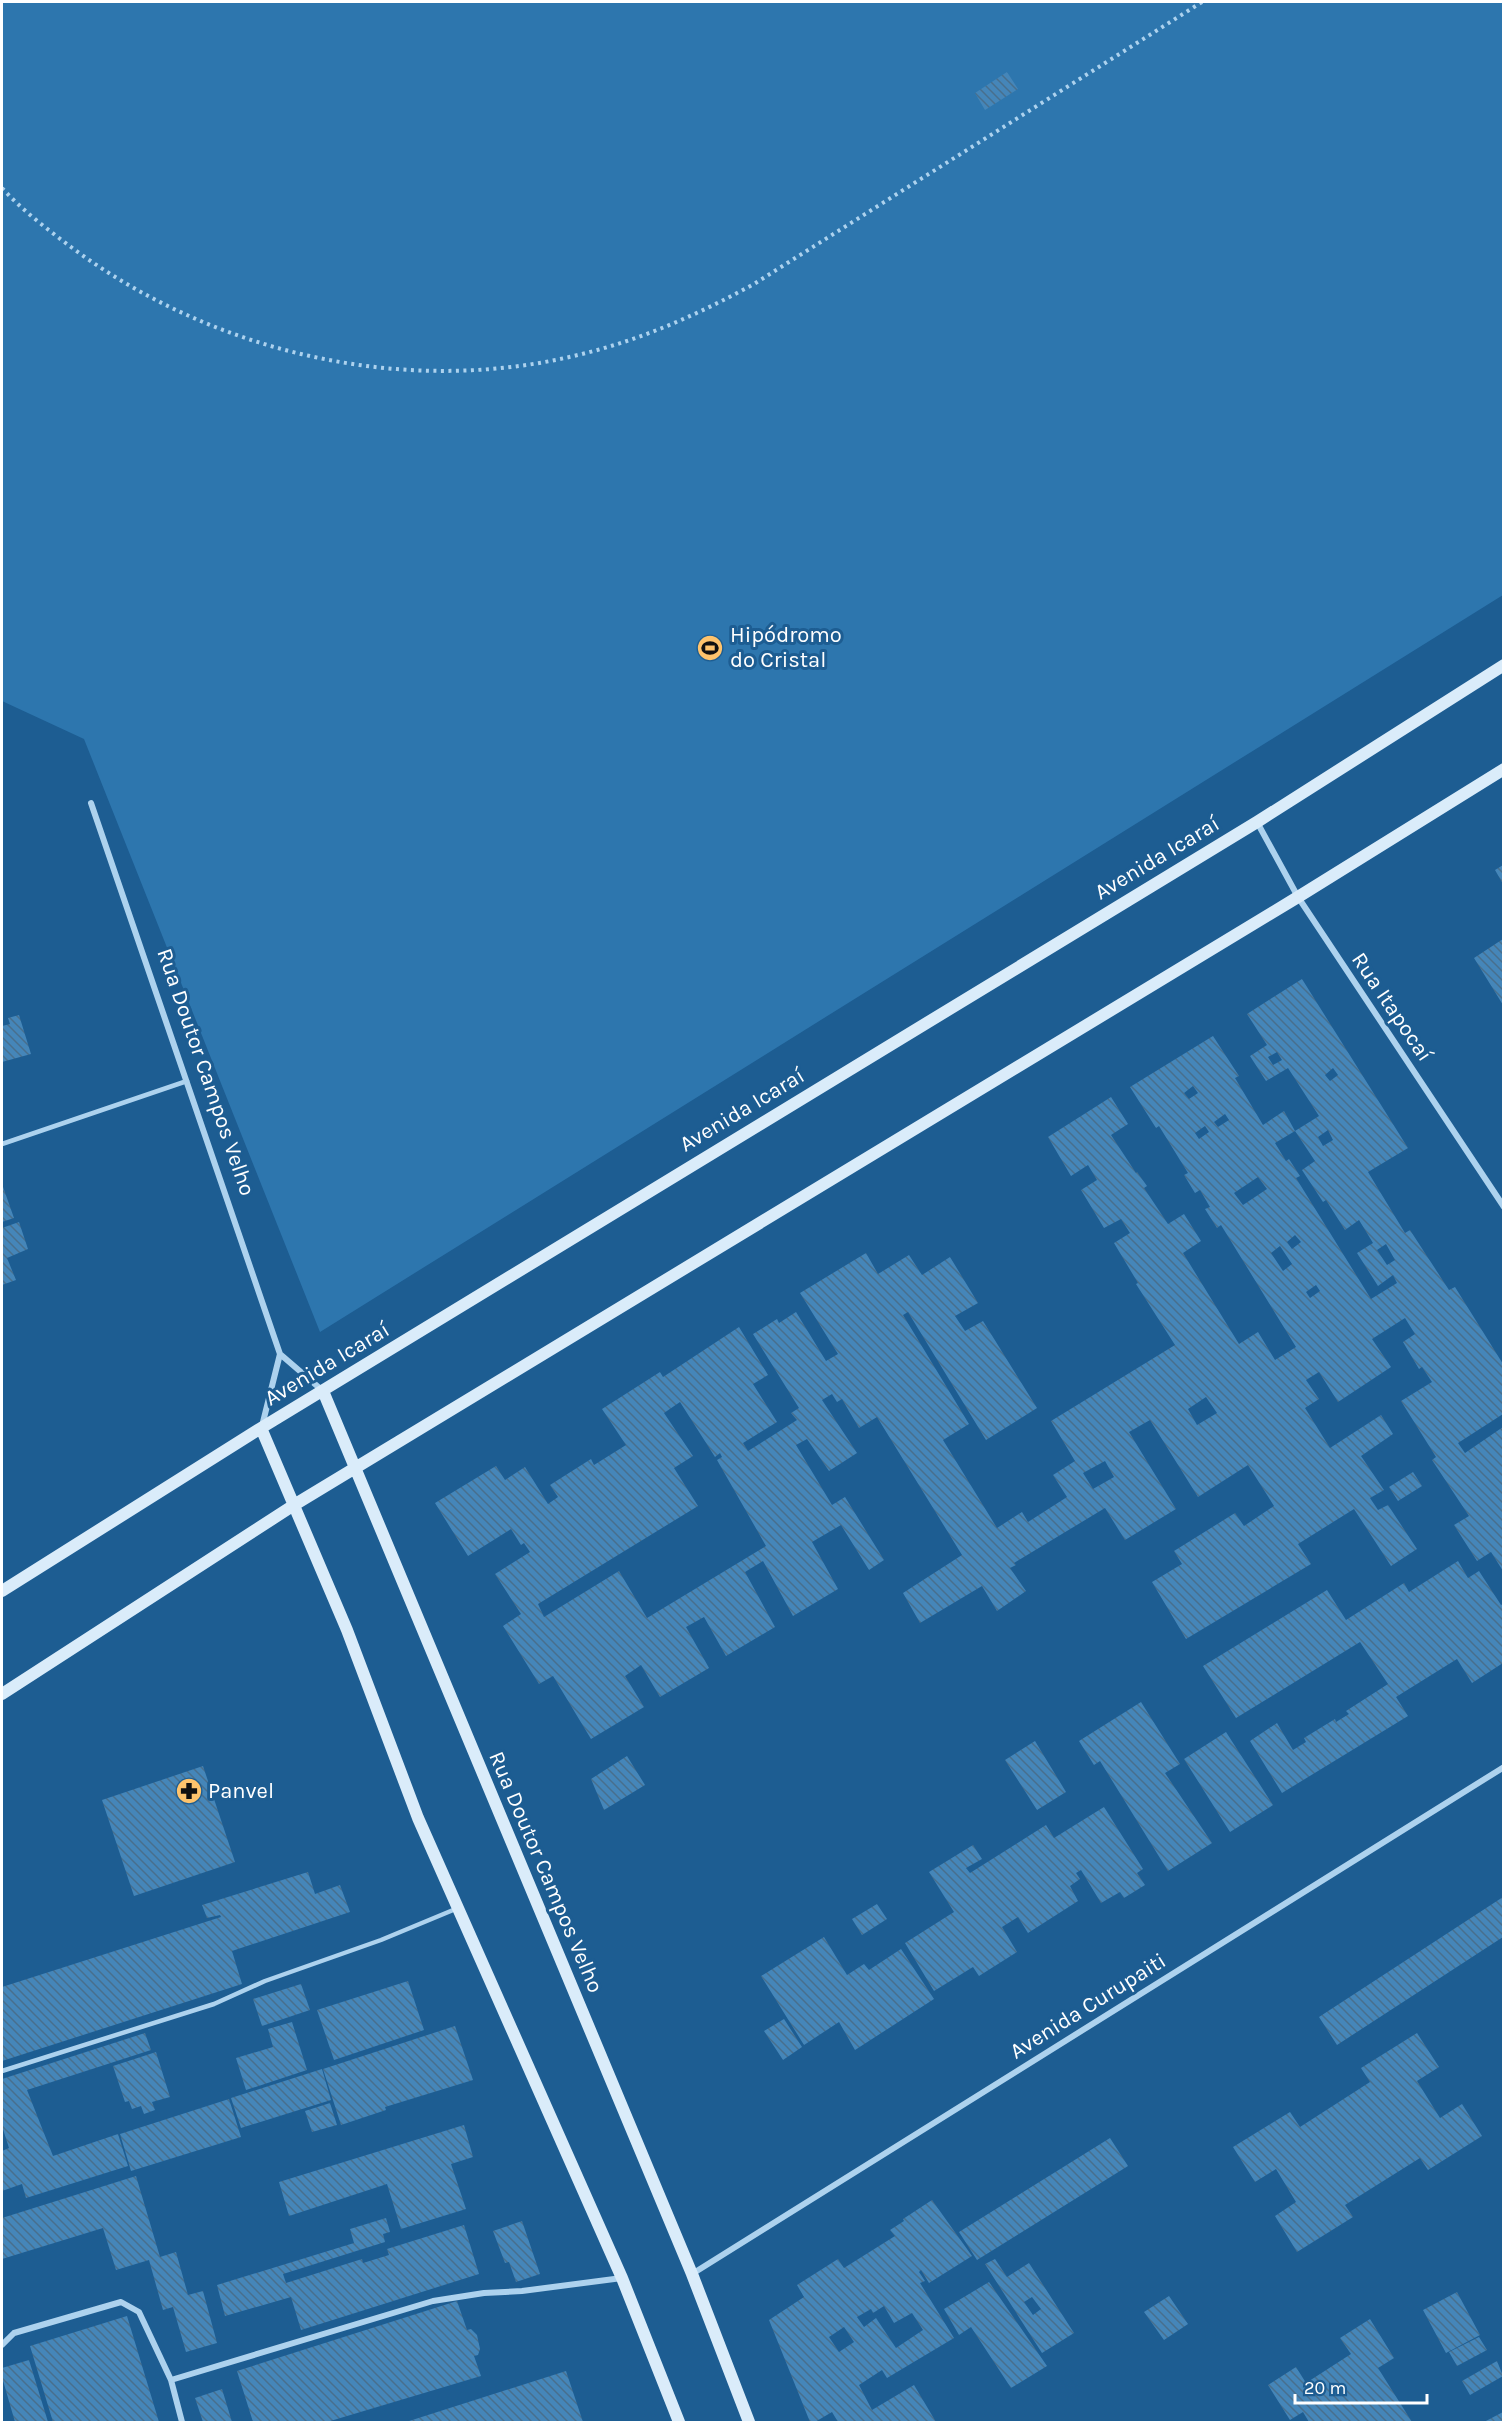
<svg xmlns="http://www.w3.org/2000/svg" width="1505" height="2424" viewBox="0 0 1505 2424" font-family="Karla,sans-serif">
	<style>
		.pitch { fill: #2d76ae }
		.building { fill: url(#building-back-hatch); fill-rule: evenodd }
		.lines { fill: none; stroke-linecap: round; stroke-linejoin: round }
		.path { stroke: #add2ee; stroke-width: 4; stroke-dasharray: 3 4.5; stroke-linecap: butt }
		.service { stroke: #add2ee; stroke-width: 4.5 }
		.minor { stroke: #add2ee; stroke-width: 6 }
		.secondary { stroke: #daecfa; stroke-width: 12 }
		.labels { text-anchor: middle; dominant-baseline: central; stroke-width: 6; stroke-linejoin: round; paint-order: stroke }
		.poi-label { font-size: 22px; fill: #fff; stroke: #1d5d92; text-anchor: start }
		.street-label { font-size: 22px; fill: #fff; stroke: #1d5d92 }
	</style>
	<defs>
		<pattern id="building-back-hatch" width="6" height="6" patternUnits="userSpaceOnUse" patternTransform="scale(1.5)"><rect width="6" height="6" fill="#4586b9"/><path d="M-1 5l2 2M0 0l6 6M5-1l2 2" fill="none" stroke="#486f8d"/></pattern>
	</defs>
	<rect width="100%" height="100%" fill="#1d5d92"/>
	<path class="pitch" d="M2 2H1503V595L320 1332 84 739 2 701Z"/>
	<path class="building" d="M1007 72 1018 89 985 110 975 93Z
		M1503 865V884L1495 870Z
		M1503 939V1005L1474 958Z
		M1302 979 1408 1148 1368 1172 1405 1233 1410 1230 1449 1290 1455 1287 1503 1364V1414L1458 1443 1465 1453 1503 1427V1571L1491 1552 1477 1561 1454 1525 1469 1516 1432 1460 1436 1457 1401 1401 1432 1382 1422 1367 1419 1369 1403 1342 1415 1334 1405 1318 1372 1339 1391 1367 1338 1402 1319 1372 1306 1380 1319 1399 1305 1408 1330 1448 1381 1415 1393 1434 1361 1456 1384 1490 1370 1498 1378 1510 1388 1505 1417 1549 1391 1566 1354 1509 1298 1544 1311 1564 1186 1639 1152 1582 1182 1564 1174 1551 1235 1513 1244 1526 1274 1506 1248 1465 1198 1497 1150 1420 1129 1432 1176 1509 1125 1540 1105 1508 1014 1563 1016 1565 1010 1568 1026 1591 997 1611 982 1586 920 1623 903 1593 962 1555 877 1417 859 1428 842 1399 837 1402 832 1394 822 1400 857 1453 829 1471 807 1439 796 1445 832 1505 845 1497 884 1560 869 1570 841 1525 812 1542 838 1589 793 1616 763 1561 745 1572 775 1627 726 1656 704 1617 686 1627 709 1668 660 1697 641 1665 625 1676 644 1707 591 1739 553 1676 539 1684 503 1626 521 1614 495 1574 530 1552 524 1543 521 1545 511 1529 468 1556 435 1503 496 1466 505 1480 525 1467 548 1504 558 1497 550 1485 591 1459 594 1465 626 1445 602 1409 660 1372 663 1377 739 1327 768 1375 753 1384 777 1422 743 1443 748 1451 797 1420 791 1413 799 1408 753 1334 777 1319 779 1323 796 1312 826 1361 838 1354 800 1293 866 1253 878 1274 909 1255 922 1275 950 1257 978 1303 955 1316 965 1331 983 1321 1037 1408 986 1440 908 1312 903 1315 969 1424 943 1440 997 1528 1022 1512 1028 1522 1067 1497 1053 1475 1075 1461 1051 1421 1175 1345 1136 1284 1138 1283 1114 1243 1130 1233 1121 1219 1104 1228 1081 1190 1097 1180 1088 1165 1071 1176 1048 1137 1111 1097 1128 1124 1111 1135 1136 1173 1137 1172 1147 1186 1144 1188 1168 1224 1184 1214 1201 1241 1183 1253 1239 1344 1258 1332 1275 1360 1296 1347 1221 1225 1217 1228 1205 1209 1210 1207 1200 1190 1195 1193 1184 1175 1188 1173 1159 1126 1156 1128 1130 1087 1213 1036 1239 1076 1235 1078 1263 1125 1284 1111 1295 1131 1319 1116 1288 1068 1266 1081 1250 1056 1267 1045 1247 1014ZM1277 1052 1282 1060 1273 1065 1268 1057ZM1333 1068 1338 1075 1330 1081 1325 1075ZM1193 1086 1198 1093 1189 1099 1184 1093ZM1225 1114 1229 1120 1218 1127 1214 1122ZM1205 1126 1209 1132 1199 1139 1195 1133ZM1328 1130 1333 1140 1323 1146 1318 1137ZM1295 1131 1315 1161 1302 1170 1323 1202 1326 1200 1345 1230 1359 1220 1373 1243 1357 1253 1378 1286 1393 1275 1397 1283 1371 1299 1296 1178 1300 1176 1289 1159 1286 1161 1275 1143ZM1258 1177 1267 1189 1243 1205 1234 1193ZM1295 1235 1301 1242 1292 1249 1287 1242ZM1386 1244 1395 1260 1387 1265 1377 1250ZM1280 1246 1292 1264 1283 1271 1271 1253ZM1316 1285 1320 1291 1310 1298 1306 1292ZM1206 1397 1217 1413 1197 1425 1188 1409ZM680 1402 715 1457 720 1453 722 1457 717 1460 766 1546 647 1618 619 1571 544 1617 538 1604 698 1506 674 1468 693 1456 664 1413ZM1105 1461 1114 1477 1093 1489 1083 1473Z
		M19 1015 31 1054 2 1062V1026L10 1024 8 1018Z
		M2 1184 14 1218 2 1222Z
		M19 1222 28 1249 7 1258 16 1280 2 1285V1228Z
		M1413 1472 1422 1486 1398 1501 1389 1487Z
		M1458 1561 1468 1578 1479 1571 1501 1605 1503 1604V1663L1472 1683 1457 1659 1396 1697 1408 1716 1282 1793 1250 1741 1277 1723 1293 1750 1306 1742 1304 1738 1335 1719 1336 1722 1349 1714 1346 1711 1388 1684 1360 1642 1236 1718 1203 1666 1327 1590 1346 1620 1404 1583 1409 1592Z
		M1141 1702 1180 1764 1165 1773 1212 1843 1168 1871 1100 1761 1094 1765 1079 1741Z
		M1226 1732 1273 1805 1230 1832 1184 1759Z
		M1035 1741 1066 1792 1037 1810 1005 1760Z
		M627 1756 645 1785 604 1810 591 1779Z
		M203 1766 235 1862 134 1896 102 1800Z
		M1104 1807 1143 1869 1137 1873 1145 1885 1124 1898 1120 1892 1101 1903 1081 1870 1076 1873 1080 1879 1070 1886 1078 1901 1028 1933 1018 1917 1002 1927 1017 1952 979 1976 973 1967 934 1991 905 1943 954 1912 929 1872 973 1845 982 1859 966 1868 970 1873 1046 1825 1054 1838Z
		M308 1872 315 1894 340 1885 350 1912 232 1951 242 1984 2 2061V1987L221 1917 220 1915 207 1918 202 1905Z
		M1503 1897V1937L1337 2045 1319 2017Z
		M877 1904 887 1919 862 1935 852 1919Z
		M824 1937 847 1975 864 1964 869 1970 901 1949 934 1999 855 2050 839 2022 804 2045 761 1976Z
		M408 1981 424 2030 334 2060 317 2010Z
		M301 1984 310 2010 262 2026 253 1999Z
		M784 2019 802 2047 783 2060 764 2031Z
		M292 2022 307 2070 246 2090 236 2058 273 2047 268 2029Z
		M455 2026 473 2080 385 2107 386 2110 341 2125 323 2069Z
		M145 2033 151 2050 27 2090 53 2156 118 2134 128 2166 26 2198 22 2184 2 2191V2151L9 2148 2 2126V2079Z
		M1417 2033 1439 2067 1417 2081 1440 2118 1462 2104 1482 2136 1428 2170 1420 2158 1345 2205 1353 2217 1297 2252 1275 2216 1296 2202 1276 2169 1255 2182 1233 2147 1290 2112 1300 2127 1370 2082 1361 2068Z
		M156 2052 170 2097 152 2102 155 2110 144 2114 141 2106 132 2109 129 2101 125 2102 113 2066Z
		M322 2069 331 2100 241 2128 231 2098Z
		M229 2099 241 2137 131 2171 120 2134Z
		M330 2103 337 2125 312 2132 305 2111Z
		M464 2125 473 2157 451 2164 466 2209 401 2229 387 2184 289 2216 279 2182Z
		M1110 2138 1128 2166 977 2260 959 2232Z
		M136 2176 160 2257 176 2252 188 2295 203 2291 217 2343 186 2352 173 2307 163 2310 149 2260 116 2270 103 2228 2 2259V2218Z
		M932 2200 972 2256 929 2283 921 2270 919 2272 925 2281 920 2283 954 2338 887 2378 882 2370 859 2385 872 2410 914 2385 936 2422H838L832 2412 815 2422H810L769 2320 804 2297 797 2285 838 2259 844 2268 895 2236 890 2230 904 2221 903 2219ZM884 2306 894 2323 912 2313 923 2330 896 2348 876 2318 864 2327 857 2317 871 2309 873 2313ZM844 2327 854 2342 839 2352 829 2337Z
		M386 2218 390 2232 383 2234 385 2242 283 2274 286 2283 362 2259 363 2263 389 2255 387 2249 464 2225 479 2274 301 2330 291 2297 225 2316 217 2285 354 2243 350 2229Z
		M522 2221 540 2274 516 2282 509 2262 505 2263 493 2231Z
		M995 2259 1007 2277 1029 2263 1074 2333 1042 2353 985 2264ZM1032 2297 1041 2309 1033 2315 1024 2302Z
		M989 2282 1047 2366 1011 2388 971 2327 959 2335 944 2309Z
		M1457 2292 1480 2335 1446 2353 1423 2310Z
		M1169 2296 1188 2324 1164 2340 1144 2312Z
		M457 2301 467 2330 471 2329 477 2335 480 2349 478 2355 474 2356 481 2376 327 2422H253L237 2371Z
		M127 2316 159 2422H53L30 2346Z
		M1370 2319 1394 2358 1378 2368 1412 2422H1309L1303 2412 1290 2420 1268 2385 1296 2367 1306 2383 1351 2354 1340 2338Z
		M1479 2337 1487 2350 1457 2366 1449 2352Z
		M29 2360 48 2422H15L2 2377V2368Z
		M1497 2361 1503 2376 1470 2395 1462 2381Z
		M566 2371 583 2422H406Z
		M222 2389 232 2422H203L195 2398Z
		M1503 2412V2422H1484Z"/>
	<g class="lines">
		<path class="path" d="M2 188C22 210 47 229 71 247 215 354 407 398 582 354 643 339 699 314 754 284L1202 2"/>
		<path class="service" d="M2 1144 187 1081
			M2 2071 214 2004 265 1981 381 1940 458 1908"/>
		<path class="minor" d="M91 803 280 1354 323 1391
			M1257 822 1298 897 1504 1207
			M262 1426 280 1354
			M692 2274 1504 1767
			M2 2345 14 2333 121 2302 139 2312 171 2380 182 2422
			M171 2380 433 2301 484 2293 522 2291 622 2278"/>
		<path class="secondary" d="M323 1391 692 2274 749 2422
			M261 1428 347 1630 418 1818 622 2278 679 2422
			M2 1591 261 1428 1257 822 1504 665
			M2 1694 294 1505 1298 897 1504 769"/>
	</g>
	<defs>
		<g id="stadium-disc" transform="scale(1.35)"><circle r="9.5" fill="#fec36c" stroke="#1d5d92"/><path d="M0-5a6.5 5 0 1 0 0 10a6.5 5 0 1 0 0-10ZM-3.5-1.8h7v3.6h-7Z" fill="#111"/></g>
		<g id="pharmacy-disc" transform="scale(1.35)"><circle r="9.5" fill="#fec36c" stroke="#1d5d92"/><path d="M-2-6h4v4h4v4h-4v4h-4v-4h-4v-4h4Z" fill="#111"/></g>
	</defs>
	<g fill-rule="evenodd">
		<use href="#stadium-disc" x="710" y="648"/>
		<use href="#pharmacy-disc" x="189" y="1791"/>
	</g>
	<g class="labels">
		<g class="poi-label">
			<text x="730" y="635">Hipódromo<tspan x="730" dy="25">do Cristal</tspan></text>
			<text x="208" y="1791">Panvel</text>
		</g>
		<g class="street-label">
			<text transform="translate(1157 858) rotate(-31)">Avenida Icaraí</text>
			<text transform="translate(1392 1007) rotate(56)">Rua Itapocaí</text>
			<text transform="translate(206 1072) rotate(71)">Rua Doutor Campos Velho</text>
			<text transform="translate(742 1110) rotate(-31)">Avenida Icaraí</text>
			<text transform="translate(327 1364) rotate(-31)">Avenida Icaraí</text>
			<text transform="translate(546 1872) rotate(67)">Rua Doutor Campos Velho</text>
			<text transform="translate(1088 2006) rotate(-32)">Avenida Curupaiti</text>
		</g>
	</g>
	<rect width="1505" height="2424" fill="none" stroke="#ffffff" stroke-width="6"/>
	<path d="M1295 2394v9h132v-9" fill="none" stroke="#ffffff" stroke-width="3"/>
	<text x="1304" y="2394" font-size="18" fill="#ffffff" stroke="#1d5d92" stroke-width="4.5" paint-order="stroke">20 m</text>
</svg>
